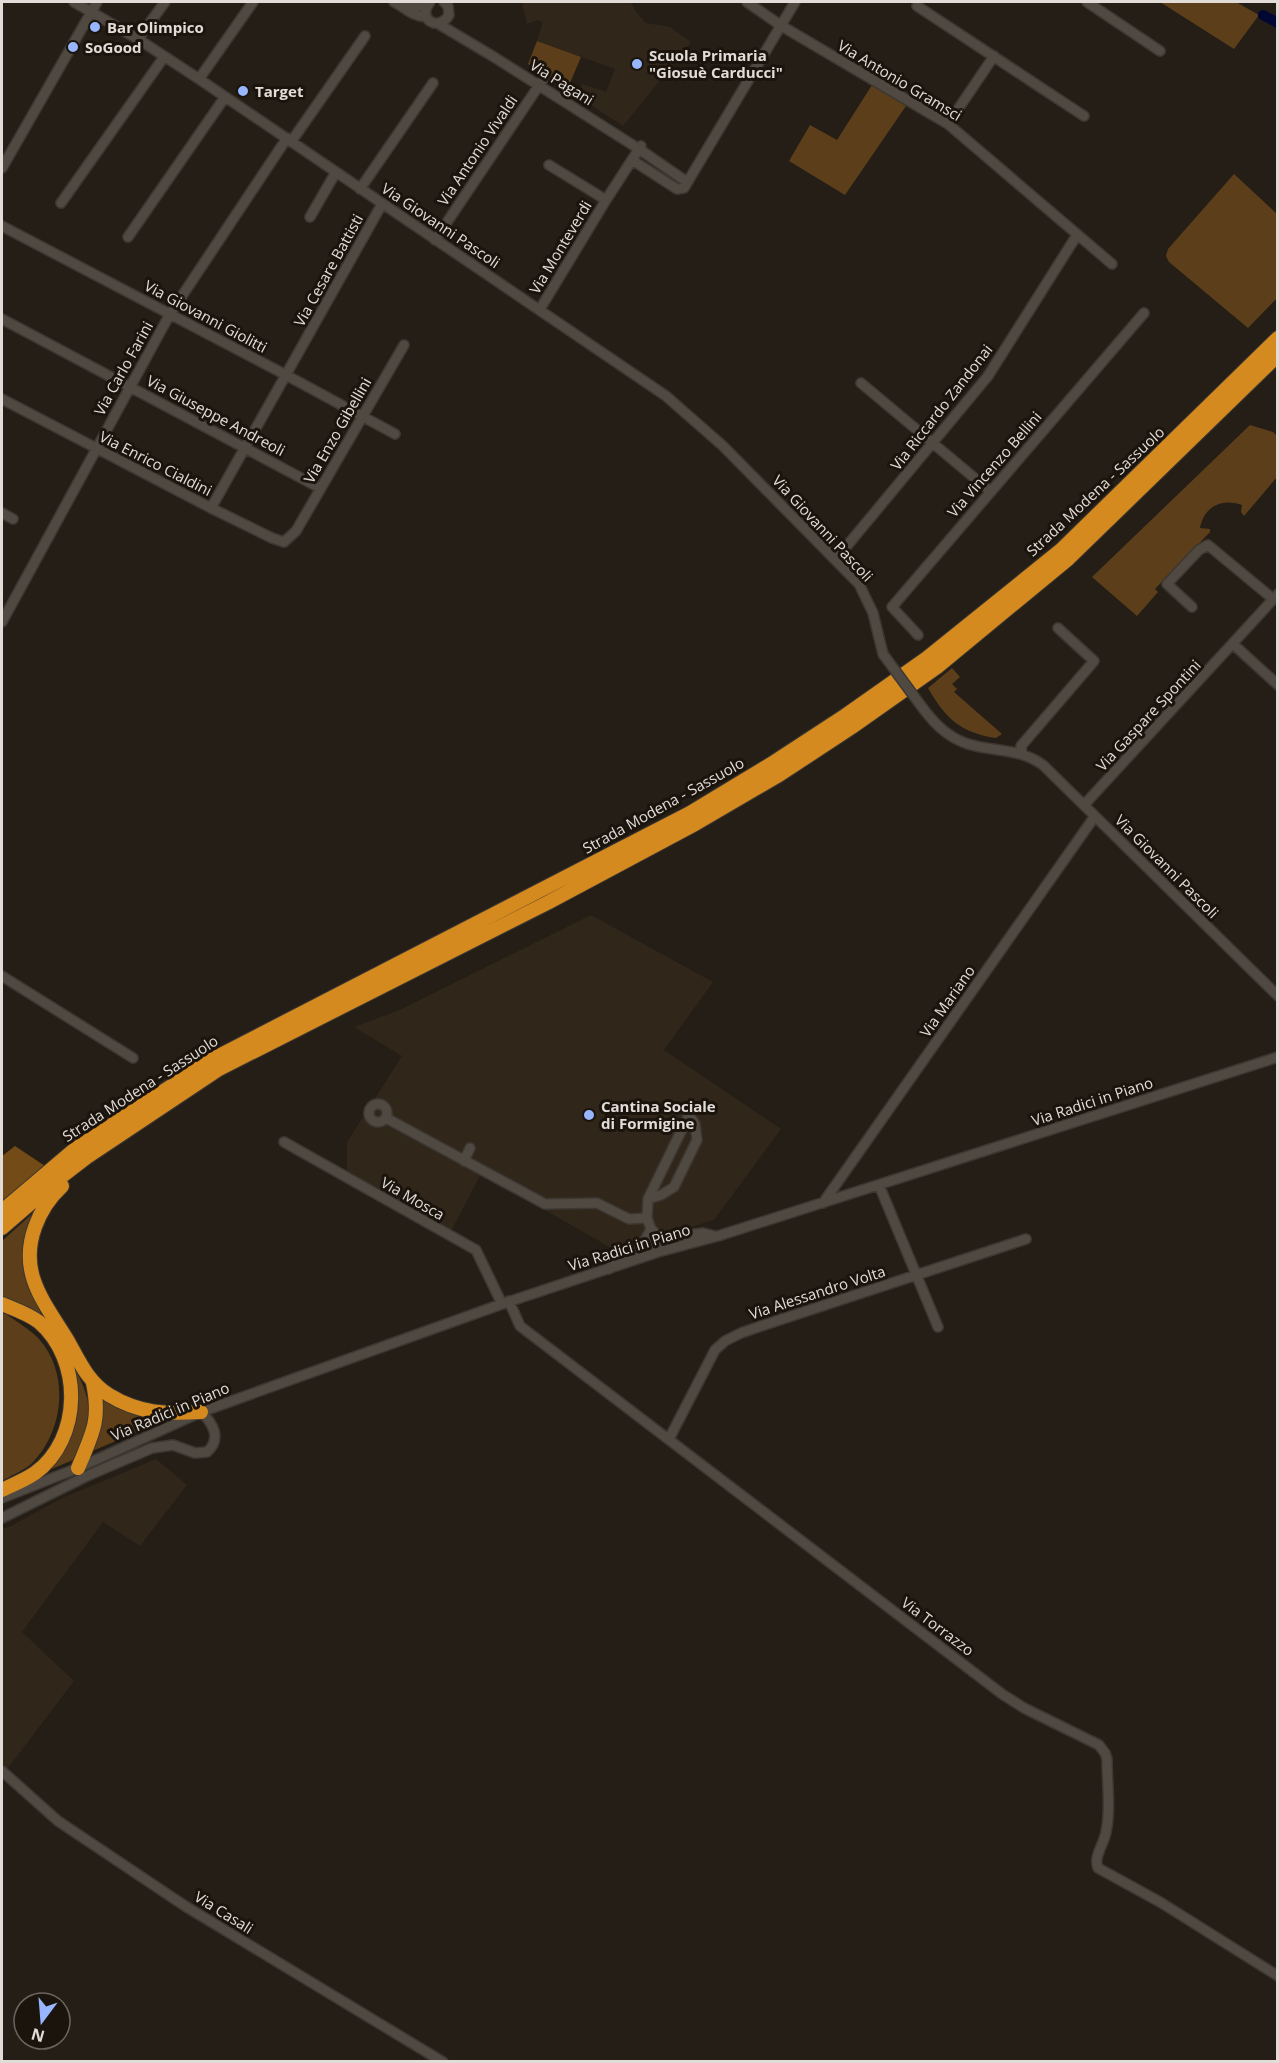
<svg xmlns="http://www.w3.org/2000/svg" width="1279" height="2063" viewBox="0 0 1279 2063" font-family="'Open Sans',sans-serif">
	<style>
		.built { fill: #31261a }
		.green { fill: #5c3f1a }
		.forest { fill: #734b16 }
		.lines { fill: none; stroke-linecap: round; stroke-linejoin: round }
		.canal { stroke: #020632; stroke-width: 10 }
		.minor-casing { stroke: #3c3732; stroke-width: 12 }
		.highway-casing { stroke: #3c3732; stroke-width: 16 }
		.minor { stroke: #504941; stroke-width: 9 }
		.highway { stroke: #d48a1e; stroke-width: 14 }
		.minor-bridge-casing { stroke: #3c3732; stroke-width: 12; stroke-linecap: butt }
		.minor-bridge { stroke: #504941; stroke-width: 9 }
		.poi-dot { fill: #98b6fd; stroke: #1b140d; stroke-width: 2 }
		.labels { text-anchor: middle; dominant-baseline: central; stroke-width: 6; stroke-linejoin: round; paint-order: stroke }
		.poi-label { font-size: 15px; font-weight: bold; fill: #e1dcd8; stroke: #1b140d; text-anchor: start }
		.street-label { font-size: 15px; fill: #e1dcd8; stroke: #1b140d }
	</style>
	<rect width="100%" height="100%" fill="#241e16"/>
	<path class="built" d="M519 2H631L636 12 646 23 670 27 691 42 623 126 577 96 582 84 606 92 615 69 537 41 543 22 537 20 527 24 522 3Z
		M591 915 713 982 664 1050 781 1129 714 1220 615 1250 481 1174 451 1231 347 1174V1142L402 1056 354 1027 400 1010Z
		M156 1459 187 1485 140 1546 103 1522 22 1632 74 1681 2 1776V1529L11 1526 62 1498Z"/>
	<path class="green" d="M1160 2H1236L1259 15 1234 49Z
		M537 41 581 57 567 90 528 64Z
		M872 85 906 106 845 195 789 161 810 125 837 140Z
		M1234 174 1277 214V298L1248 328 1169 262 1166 256 1168 249Z
		M1250 425 1273 432 1277 436V477L1244 516 1241 512 1242 505C1222 498 1204 506 1200 528L1210 529V532L1155 589 1158 592 1137 616 1092 577Z
		M952 668 960 677 952 684 957 689 954 692 1002 734 996 738C961 733 945 718 928 688Z
		M32 1214 23 1248 24 1275 42 1316 2 1296V1241Z
		M2 1313 6 1314C17 1322 31 1330 39 1339 71 1375 63 1434 30 1465 22 1471 10 1476 2 1481Z
		M65 1353C81 1377 96 1405 86 1434 84 1443 77 1452 73 1460L42 1473 68 1433Z
		M100 1398C121 1412 140 1417 163 1421L90 1452Z"/>
	<path class="forest" d="M15 1146 45 1166 2 1201V1156Z"/>
	<g class="lines">
		<path class="canal" d="M1263 15 1278 23"/>
		<g class="minor-casing">
			<path id="minor" d="M74 2 138 39 199 79 666 396 723 446 859 584 873 613 883 654
				M394 2C406 8 412 16 426 17
				M430 2C416 18 438 33 449 15L448 6 444 2
				M747 2 780 25 948 124 1112 264
				M1087 2 1160 51
				M403 6H426
				M917 6 1084 116
				M437 23 494 57 639 149 606 200 540 309
				M138 39 165 2
				M199 79 253 2
				M948 124 994 56
				M291 142 365 36
				M641 146 639 149 687 182
				M632 160 677 189 684 188 795 2
				M549 165 606 200
				M2 168 97 2
				M360 189 433 83
				M61 203 164 57
				M310 217 336 172
				M2 226 286 375 395 434
				M128 237 225 97
				M435 240 544 78
				M2 319 320 488
				M861 383 990 491
				M2 399 211 508 272 538 284 542 296 531 404 345
				M211 508 382 204
				M2 513 13 519
				M836 559 988 376 1077 235
				M1192 607 1167 584 1199 550 1208 545 1273 599
				M2 622 170 314 287 138
				M918 635 892 607 1144 313
				M1233 644 1278 685
				M919 703C932 721 946 737 968 744 994 752 1020 748 1043 765L1278 996
				M1022 753 1021 746 1094 661 1058 628
				M1084 805 1278 594
				M2 976 133 1058
				M369 1113a9 9 0 1 1 18 0a9 9 0 1 1-18 0Z
				M386 1118 545 1204 597 1203 629 1219 647 1218
				M284 1142 476 1250 502 1304
				M464 1161 470 1148
				M879 1185 938 1327
				M648 1199 661 1195 674 1187 697 1140 695 1124 689 1115 648 1199 647 1218 651 1229 657 1235 667 1238 703 1233 715 1236
				M823 1203 1095 816
				M609 1269C614 1257 623 1258 633 1253 642 1248 646 1238 651 1229L658 1252
				M509 1301 520 1326 1002 1694 1024 1708 1099 1745 1105 1753 1107 1759C1107 1783 1111 1809 1106 1832 1104 1844 1093 1857 1098 1868L1160 1902 1278 1976
				M669 1439 715 1350 725 1341 741 1333 764 1325 1026 1239
				M2 1498 78 1468 201 1412 502 1304 658 1252 718 1236 1278 1057
				M2 1518 89 1475 152 1448 173 1445 195 1453 207 1452C222 1439 213 1423 201 1412
				M2 1771 58 1821 185 1906 443 2062"/>
		</g>
		<g class="highway-casing">
			<path id="highway" d="M62 1186C49 1198 41 1210 35 1227 18 1274 45 1303 68 1341 79 1361 88 1382 109 1395 140 1414 166 1414 201 1412
				M2 1211 75 1149 211 1060 690 813 771 764 846 715 927 658 1061 550 1278 338
				M2 1228 61 1177 87 1157 219 1069 549 902 695 824 779 775 852 727 937 667 1068 559 1278 355
				M2 1304C14 1309 29 1314 39 1322 83 1360 82 1439 35 1473 25 1480 12 1485 2 1490
				M78 1468C92 1434 101 1421 93 1383"/>
		</g>
		<use href="#minor" class="minor"/>
		<use href="#highway" class="highway"/>
		<g class="minor-bridge-casing">
			<path id="minor-bridge" d="M883 654 919 703"/>
		</g>
		<use href="#minor-bridge" class="minor-bridge"/>
	</g>
	<g class="poi-dot">
		<circle cx="95" cy="27" r="6"/>
		<circle cx="73" cy="47" r="6"/>
		<circle cx="637" cy="64" r="6"/>
		<circle cx="243" cy="91" r="6"/>
		<circle cx="589" cy="1115" r="6"/>
	</g>
	<g class="labels">
		<g class="poi-label">
			<text x="107" y="27">Bar Olimpico</text>
			<text x="85" y="47">SoGood</text>
			<text x="649" y="55">Scuola Primaria<tspan x="649" dy="17">"Giosuè Carducci"</tspan></text>
			<text x="255" y="91">Target</text>
			<text x="601" y="1106">Cantina Sociale<tspan x="601" dy="17">di Formigine</tspan></text>
		</g>
		<g class="street-label">
			<text transform="translate(900 80) rotate(31)">Via Antonio Gramsci</text>
			<text transform="translate(562 82) rotate(32)">Via Pagani</text>
			<text transform="translate(477 150) rotate(-56)">Via Antonio Vivaldi</text>
			<text transform="translate(441 225) rotate(34)">Via Giovanni Pascoli</text>
			<text transform="translate(560 247) rotate(-59)">Via Monteverdi</text>
			<text transform="translate(328 270) rotate(-61)">Via Cesare Battisti</text>
			<text transform="translate(206 316) rotate(28)">Via Giovanni Giolitti</text>
			<text transform="translate(123 368) rotate(-61)">Via Carlo Farini</text>
			<text transform="translate(941 407) rotate(-52)">Via Riccardo Zandonai</text>
			<text transform="translate(216 415) rotate(28)">Via Giuseppe Andreoli</text>
			<text transform="translate(337 430) rotate(-60)">Via Enzo Gibellini</text>
			<text transform="translate(156 463) rotate(27)">Via Enrico Cialdini</text>
			<text transform="translate(994 464) rotate(-49)">Via Vincenzo Bellini</text>
			<text transform="translate(1095 491) rotate(-43)">Strada Modena - Sassuolo</text>
			<text transform="translate(823 528) rotate(47)">Via Giovanni Pascoli</text>
			<text transform="translate(1148 715) rotate(-47)">Via Gaspare Spontini</text>
			<text transform="translate(663 805) rotate(-29)">Strada Modena - Sassuolo</text>
			<text transform="translate(1167 866) rotate(45)">Via Giovanni Pascoli</text>
			<text transform="translate(947 1001) rotate(-55)">Via Mariano</text>
			<text transform="translate(140 1088) rotate(-33)">Strada Modena - Sassuolo</text>
			<text transform="translate(1092 1101) rotate(-18)">Via Radici in Piano</text>
			<text transform="translate(413 1198) rotate(30)">Via Mosca</text>
			<text transform="translate(629 1247) rotate(-17)">Via Radici in Piano</text>
			<text transform="translate(817 1292) rotate(-18)">Via Alessandro Volta</text>
			<text transform="translate(170 1411) rotate(-23)">Via Radici in Piano</text>
			<text transform="translate(938 1626) rotate(37)">Via Torrazzo</text>
			<text transform="translate(224 1912) rotate(32)">Via Casali</text>
		</g>
	</g>
	<rect width="1279" height="2063" fill="none" stroke="#e1dcd8" stroke-width="6"/>
	<g transform="translate(42 2021) rotate(196)"><circle r="28" fill="#1b140d" stroke="#6a645e" stroke-width="1.5"/>
	<path d="M0-4.5L10 22L0 15L-10 22Z" fill="#98b6fd"/>
	<text y="-9" font-size="16" font-weight="bold" text-anchor="middle" fill="#e1dcd8">N</text>
	</g>
</svg>
